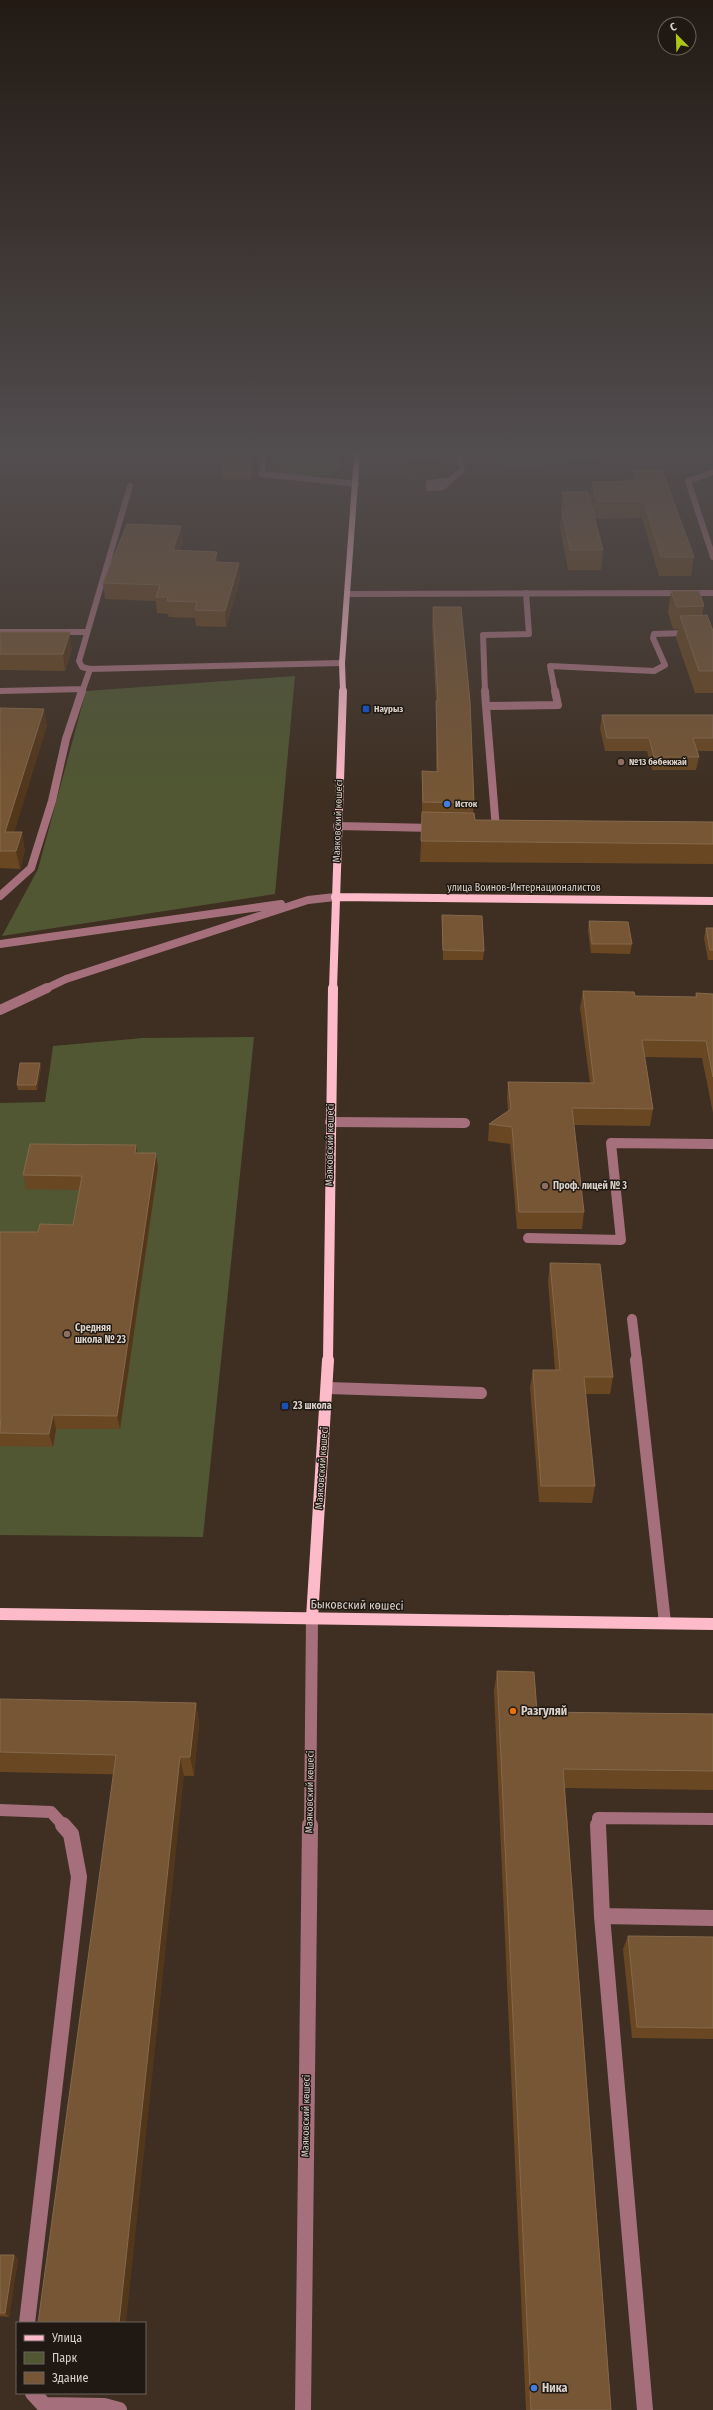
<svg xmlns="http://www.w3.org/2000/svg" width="713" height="2410" viewBox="0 0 713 2410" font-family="'Fira Sans Condensed',sans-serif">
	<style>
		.green { fill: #505732 }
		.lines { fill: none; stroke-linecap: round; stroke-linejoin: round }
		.minor-far4 { stroke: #a5707c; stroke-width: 6 }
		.minor-far3 { stroke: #a5707c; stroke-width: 8 }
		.minor-far2 { stroke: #a5707c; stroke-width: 10 }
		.minor-far1 { stroke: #a5707c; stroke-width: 12 }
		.minor { stroke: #a5707c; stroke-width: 16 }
		.major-far3 { stroke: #fdbbca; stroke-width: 6 }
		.major-far2 { stroke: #fdbbca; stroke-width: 8 }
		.major-far1 { stroke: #fdbbca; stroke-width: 10 }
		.major { stroke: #fdbbca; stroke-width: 12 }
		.wall { fill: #694723 }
		.shaded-wall { fill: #53371b }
		.building { fill: #765634; stroke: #85694c }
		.transit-dot { fill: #1a4fb4; stroke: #201913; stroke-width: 1.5 }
		.education-dot { fill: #8d6e63; stroke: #201913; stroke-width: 1.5 }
		.shop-dot { fill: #3f7fe0; stroke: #201913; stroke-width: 1.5 }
		.food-dot { fill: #e8710a; stroke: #201913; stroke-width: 1.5 }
		.labels { text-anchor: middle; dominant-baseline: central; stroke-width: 3; stroke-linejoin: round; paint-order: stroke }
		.far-poi-label { font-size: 9px; font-weight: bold; fill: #dad1c9; stroke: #201913; text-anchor: start }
		.street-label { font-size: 10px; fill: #dad1c9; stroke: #201913 }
		.poi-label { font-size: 10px; font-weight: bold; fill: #dad1c9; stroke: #201913; text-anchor: start }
		.near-street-label { font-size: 12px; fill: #dad1c9; stroke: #201913 }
		.near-poi-label { font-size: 12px; font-weight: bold; fill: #dad1c9; stroke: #201913; text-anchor: start }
	</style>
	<rect width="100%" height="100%" fill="#3e2f22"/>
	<path class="green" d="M279 455H339L340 469C324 480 300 477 283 472L280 466Z
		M497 455H616L512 469Z
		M295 676 275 894 2 936 38 869 86 691Z
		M254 1037 203 1537 0 1535V1103L45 1102 53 1046 143 1038Z"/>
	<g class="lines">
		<path class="minor-far4" d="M263 455 262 474 356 484
			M713 472 688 481 713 557
			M451 480 443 487 429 488V483Z
			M451 480 462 470 459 455
			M130 486 79 661 82 667 90 669 342 663
			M348 594 713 593
			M0 632H86
			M0 691 83 689
			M82 692 90 669
			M485 692 483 635 529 634 526 593
			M555 692 550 666 654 671 665 665 653 638 654 634 713 632"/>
		<path class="minor-far3" d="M485 691 486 706 558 705 555 691
			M486 706 496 829
			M337 826 435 828
			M0 896 31 868 52 801 66 739 82 691
			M0 944 281 904
			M45 989 66 979 308 900 335 897"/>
		<path class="minor-far2" d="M0 1010 47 988
			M330 1122 465 1123
			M528 1238 621 1240 611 1143 713 1144
			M632 1319 637 1361"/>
		<path class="minor-far1" d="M636 1360 665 1623
			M328 1388 481 1393
			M0 1810 51 1812 64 1826
			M310 1826 312 1618
			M598 1826V1818L713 1819"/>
		<path class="minor" d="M598 1825 602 1916 645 2410
			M602 1916 713 1918
			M27 2323 79 1877 71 1834 63 1825
			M33 2393 44 2405 104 2406 119 2410
			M303 2410 310 1825"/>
		<path class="major-far3" d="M343 692 342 663 357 455"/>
		<path class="major-far2" d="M335 897 713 901
			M333 989 343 691"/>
		<path class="major-far1" d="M328 1361 333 988"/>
		<path class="major" d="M0 1614 713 1624
			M312 1618 328 1360"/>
	</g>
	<path class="wall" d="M254 455 251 480H224L223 474Z
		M407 455H437V477L410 480Z
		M633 470 694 557 691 576H659L642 518 595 519 603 550 601 570H568L560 528 561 514V511L562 492 590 499 592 482 631 481Z
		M183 542 179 551 217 552 218 562 240 579 226 627 196 626 195 618 169 617 168 614 157 613 156 601 105 599 103 583Z
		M671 591 704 606 702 615 713 631V693H695L676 638 678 629H673L668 612Z
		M433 607 474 803 473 813 475 820 713 822V864L420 862 422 822V771L436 772V702L432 626Z
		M0 632 72 649 65 671 0 670Z
		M0 708 47 725 14 832 25 850 20 869 0 868Z
		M602 715H713V751H697L699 757 696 770H652L647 751H605L600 728Z
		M442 915 484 951 483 960H443L442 925Z
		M589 921 632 944 630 954 591 953 588 931Z
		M706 928H713V960H708L704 938Z
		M583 991 635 996 695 997 696 993 713 994V1113L702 1058 644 1057 653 1109 650 1126 574 1125 584 1212 582 1229H517L510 1144 488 1141 489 1124 508 1111 507 1099 508 1082 590 1083 580 1008Z
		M40 1063 41 1068 37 1090H18L17 1085Z
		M136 1145 137 1153 158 1167 120 1429H56L53 1447 0 1446V1232H38L73 1225 80 1190 26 1189 23 1175Z
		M550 1263 613 1377 610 1394H585L595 1486 592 1503 539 1502 530 1387 533 1370H555L548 1281Z
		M497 1671 537 1712 713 1714V1790L565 1788 611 2410H526L494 1691Z
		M0 1699 196 1703 199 1723 194 1776 0 1772Z
		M628 1936 713 1937V2039L632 2038 623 1949Z
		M0 2255H14L18 2259 9 2317 0 2316Z"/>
	<path class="shaded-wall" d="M253 455H254L251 480 250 474Z
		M438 458 437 477 410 480 411 460Z
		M181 526 183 542 174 566 173 550Z
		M217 552 218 568 214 562Z
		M239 563 240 579 226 627 225 611Z
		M70 632 72 649 65 671 63 654Z
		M44 709 47 725 9 849 5 832Z
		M22 832 25 850 20 869 16 851Z
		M40 1063 41 1068 37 1090 36 1085Z
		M136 1145 138 1159 135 1153Z
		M156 1153 158 1167 120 1429 117 1416Z
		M53 1415 56 1429 53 1447 49 1434Z
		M196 1703 199 1723 194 1776 190 1757Z
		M180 1757 184 1776 126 2323H119Z
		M14 2255 18 2259 9 2317 5 2313Z"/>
	<path class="building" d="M226 455H253L250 474H223Z
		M410 455H437L438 458 411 460Z
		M633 470H662L694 557H661L644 501H597L592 482 636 481Z
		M562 492H588L603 550H570L562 510H567Z
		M127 524 181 526 173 550 217 552 214 562 239 563 225 611 195 610 197 602 167 601 168 597H156L160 585 103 583Z
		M671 591H699L704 606 677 607Z
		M433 607H461L470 702 474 803 423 802 422 771 438 772 436 701H438Z
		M707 615 713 631V671H699L680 616Z
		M0 632H70L63 654H0Z
		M0 708 44 709 5 832H22L16 851H0Z
		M602 715H713V738H693L699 757H654L649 738H607Z
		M422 812 474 813 475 820 713 822V844L421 841Z
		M442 915 482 916 484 951 443 950Z
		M589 921 628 922 632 944H592Z
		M706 928H713V950H710Z
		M583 991 634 992 635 996 697 997 696 993 713 994V1077L706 1041 642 1040 653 1109 572 1108 584 1212H519L512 1127 489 1124 511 1109 508 1082 594 1083Z
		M20 1063H40L36 1085H17Z
		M30 1144 136 1145 135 1153H156L117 1416 53 1415 49 1434 0 1433 1 1413H0V1232H38L40 1224 73 1225 82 1176 23 1175Z
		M550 1263 600 1264 613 1377H584L595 1486H541L533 1370H560Z
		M497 1671 534 1672 537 1712 713 1714V1771L563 1769 611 2410H531Z
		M0 1699 196 1703 190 1757H180L119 2323H38L116 1755 0 1752Z
		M628 1936 713 1937V2028L637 2027Z
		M0 2255H14L5 2313H0Z"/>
	<linearGradient id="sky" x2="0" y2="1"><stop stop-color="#221a13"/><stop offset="0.57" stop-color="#524d4f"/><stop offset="1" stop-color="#524d4f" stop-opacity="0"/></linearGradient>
	<rect width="713" height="793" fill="url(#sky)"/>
	<g class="transit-dot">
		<rect x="362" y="705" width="8" height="8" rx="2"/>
		<rect x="281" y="1402" width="8" height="8" rx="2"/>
	</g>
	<g class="education-dot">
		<circle cx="621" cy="762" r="4"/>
		<circle cx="545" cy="1186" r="4"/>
		<circle cx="67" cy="1334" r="4"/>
	</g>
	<g class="shop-dot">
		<circle cx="447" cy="804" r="4"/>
		<circle cx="534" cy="2388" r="4"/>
	</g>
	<circle class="food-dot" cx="513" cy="1711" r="4"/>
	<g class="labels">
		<g class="far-poi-label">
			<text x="374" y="709">Наурыз</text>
			<text x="629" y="762">№13 бөбекжай</text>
			<text x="455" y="804">Исток</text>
		</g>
		<g class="street-label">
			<text transform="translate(338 821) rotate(-88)">Маяковский көшесі</text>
			<text x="524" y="888">улица Воинов-Интернационалистов</text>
			<text transform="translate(330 1145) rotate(-89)">Маяковский көшесі</text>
			<text transform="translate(322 1468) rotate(-86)">Маяковский көшесі</text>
			<text transform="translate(310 1792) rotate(-89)">Маяковский көшесі</text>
			<text transform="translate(306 2116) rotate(-89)">Маяковский көшесі</text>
		</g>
		<g class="poi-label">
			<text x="553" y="1186">Проф. лицей № 3</text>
			<text x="75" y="1328">Средняя<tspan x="75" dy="12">школа № 23</tspan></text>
			<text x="293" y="1406">23 школа</text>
		</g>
		<g class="near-street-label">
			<text transform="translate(357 1605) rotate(1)">Быковский көшесі</text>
		</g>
		<g class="near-poi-label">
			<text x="521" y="1711">Разгуляй</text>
			<text x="542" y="2388">Ника</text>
		</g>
	</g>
	<rect x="16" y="2322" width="130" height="72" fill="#201913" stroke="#6a635c"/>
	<rect x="24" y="2335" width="20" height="6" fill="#fdbbca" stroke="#6a635c"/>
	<text x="52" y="2342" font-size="12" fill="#dad1c9">Улица</text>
	<rect x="24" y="2352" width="20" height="12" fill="#505732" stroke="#6a635c"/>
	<text x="52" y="2362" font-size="12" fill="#dad1c9">Парк</text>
	<rect x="24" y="2372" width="20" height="12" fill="#765634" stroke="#6a635c"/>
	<text x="52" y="2382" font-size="12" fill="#dad1c9">Здание</text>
	<g transform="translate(677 36) rotate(337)"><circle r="19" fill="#201913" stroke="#6a635c"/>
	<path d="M0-3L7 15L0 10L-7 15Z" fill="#abc615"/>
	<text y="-6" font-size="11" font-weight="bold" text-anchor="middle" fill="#dad1c9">С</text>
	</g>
</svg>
